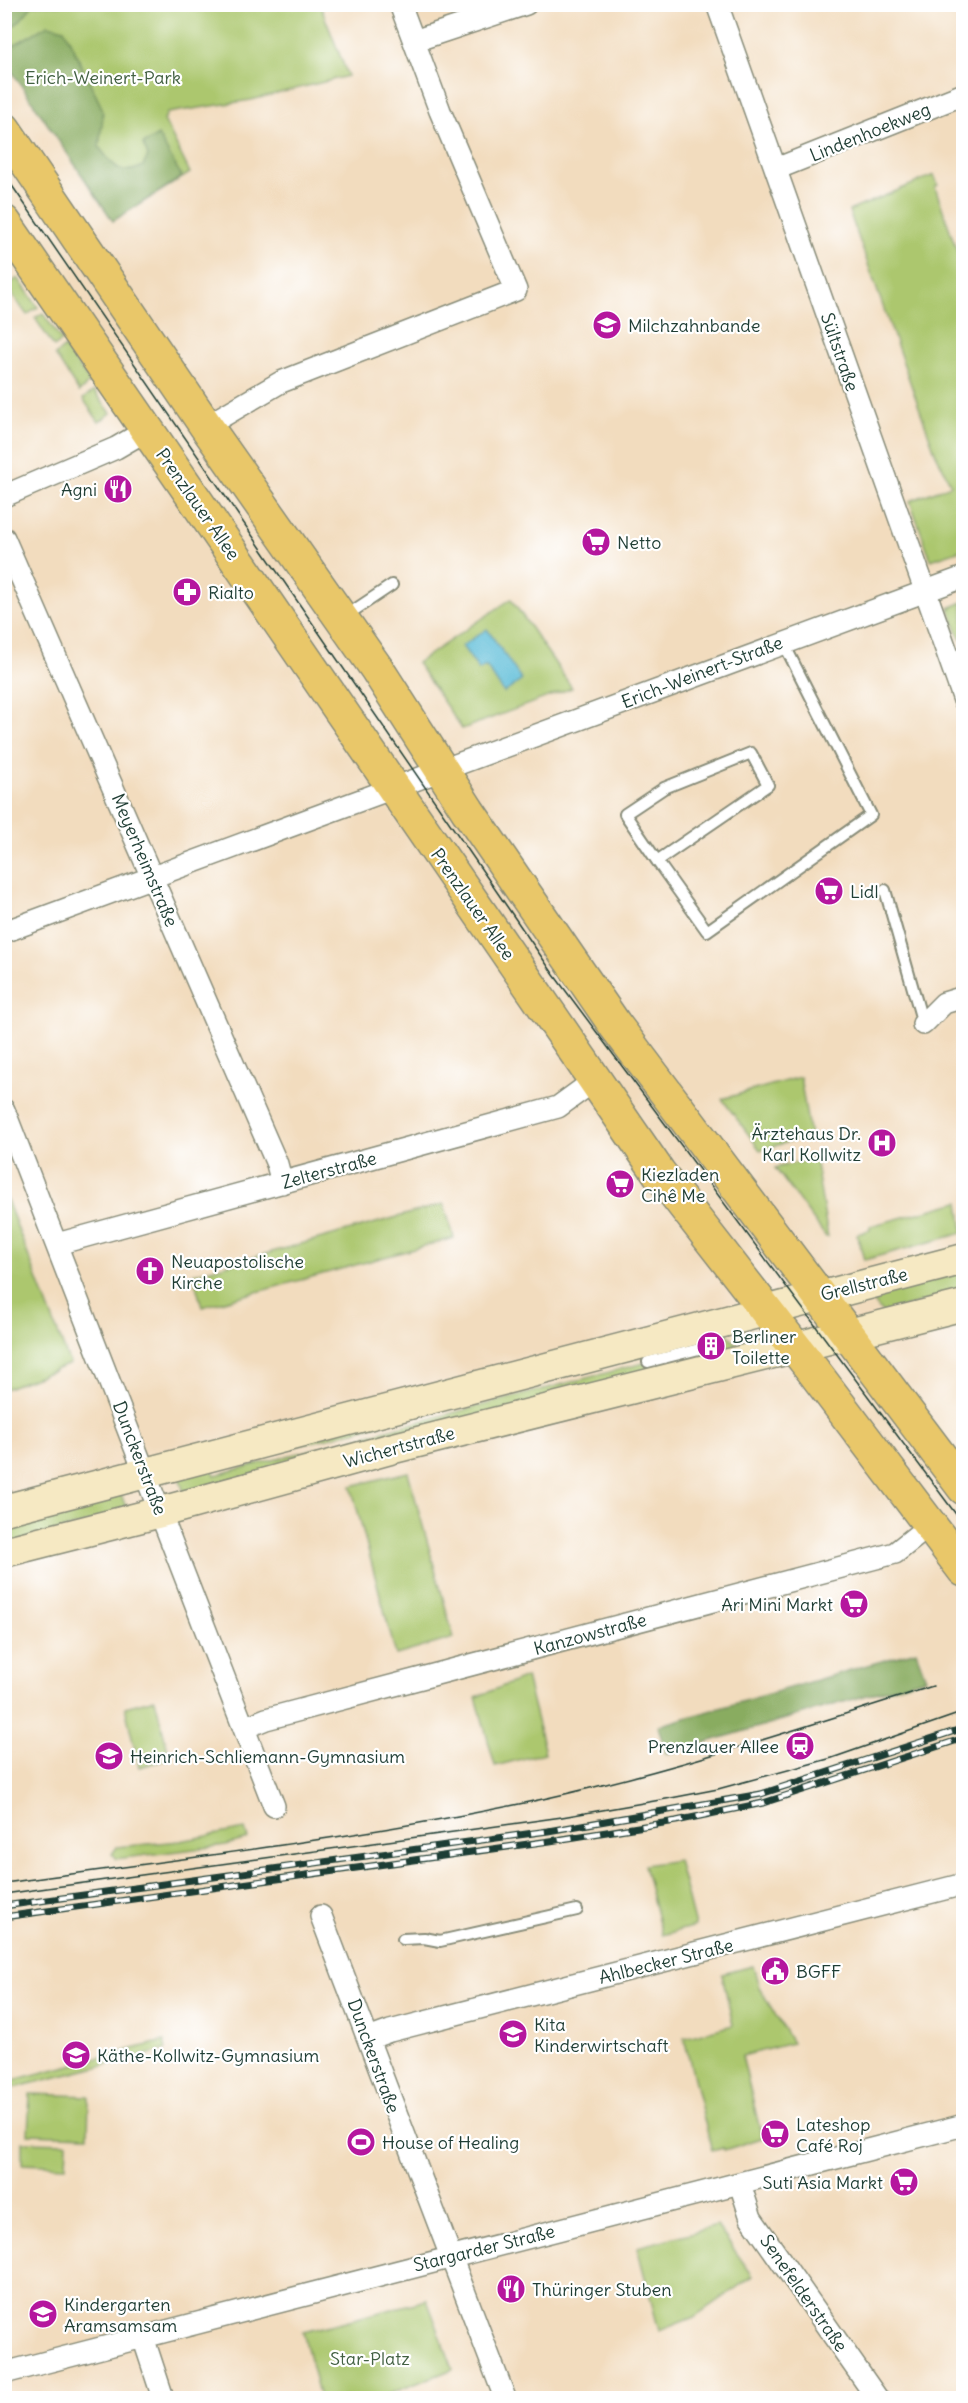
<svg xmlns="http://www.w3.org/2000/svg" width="968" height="2403" viewBox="0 0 968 2403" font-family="Delius,sans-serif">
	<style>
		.green { fill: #acc76e; stroke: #668251; stroke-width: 1.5; fill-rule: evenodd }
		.forest { fill: #89ac61; stroke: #54744a; stroke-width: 1.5 }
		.water { fill: #58bbd7; stroke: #3c7c86; stroke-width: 1.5 }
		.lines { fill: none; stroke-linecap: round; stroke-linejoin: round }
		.lane-casing { stroke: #888c79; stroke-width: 14 }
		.street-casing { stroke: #888c79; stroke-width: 24 }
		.secondary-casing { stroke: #888c79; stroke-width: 33 }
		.primary-casing { stroke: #888c79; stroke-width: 36 }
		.lane { stroke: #fff; stroke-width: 10 }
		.street { stroke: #fff; stroke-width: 21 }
		.secondary { stroke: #f6e9c3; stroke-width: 30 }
		.primary { stroke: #e9c769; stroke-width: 33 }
		.tram { stroke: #1f3d34; stroke-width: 1.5 }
		.rail-casing { stroke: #1f3d34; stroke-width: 7 }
		.rail { stroke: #fff; stroke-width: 4.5; stroke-dasharray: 14; stroke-linecap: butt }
		.labels { text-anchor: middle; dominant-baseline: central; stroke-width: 4.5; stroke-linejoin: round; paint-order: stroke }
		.park-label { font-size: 18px; fill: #426042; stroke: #fff }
		.street-label { font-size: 18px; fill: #1f3d34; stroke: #fff }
		.poi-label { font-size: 18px; fill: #1f3d34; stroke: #fff; text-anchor: start }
	</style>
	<rect width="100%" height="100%" fill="#fff"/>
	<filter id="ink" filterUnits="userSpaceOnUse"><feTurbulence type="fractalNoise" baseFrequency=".0167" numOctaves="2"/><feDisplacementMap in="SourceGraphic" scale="12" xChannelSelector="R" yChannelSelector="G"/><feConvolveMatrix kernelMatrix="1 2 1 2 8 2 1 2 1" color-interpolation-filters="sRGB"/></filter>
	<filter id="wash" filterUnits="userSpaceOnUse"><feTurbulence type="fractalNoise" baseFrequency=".008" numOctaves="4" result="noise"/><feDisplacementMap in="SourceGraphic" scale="24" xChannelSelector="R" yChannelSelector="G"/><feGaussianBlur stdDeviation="1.35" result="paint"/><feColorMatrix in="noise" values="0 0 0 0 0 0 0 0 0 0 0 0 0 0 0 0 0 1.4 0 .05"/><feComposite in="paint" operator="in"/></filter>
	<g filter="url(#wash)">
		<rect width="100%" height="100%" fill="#f2dcbe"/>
		<path class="green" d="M4 5H320L348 76 251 100 167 113 164 120 190 173 113 221 5 61Z
			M934 175 938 185 935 187 963 268 964 549 931 560 910 501 951 485 935 452 849 211Z
			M18 278 38 307 27 315 6 286Z
			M43 313 62 341 54 347 35 318Z
			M65 347 90 382 79 392 55 355Z
			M94 391 111 413 99 422 83 399Z
			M511 599 572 688 462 729 417 663Z
			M963 602V638L960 639 949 608Z
			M800 1077 810 1136 760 1150 722 1099Z
			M815 1158 828 1237H826L775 1168Z
			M5 1195 70 1364 5 1389H4Z
			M959 1202 963 1233 864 1260 857 1234 870 1230V1226Z
			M444 1204 454 1238 202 1307 193 1274Z
			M963 1272V1292L882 1313 869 1296Z
			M723 1329 743 1351 185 1495 177 1472ZM646 1355 648 1362 215 1475 212 1468Z
			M408 1472 454 1638 396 1655 351 1486Z
			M118 1487 128 1512 5 1545V1517Z
			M526 1677 545 1753 495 1766 476 1697Z
			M155 1699 170 1759 139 1767 125 1707Z
			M245 1829 248 1839 226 1845 116 1859 112 1854 117 1847 180 1841Z
			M678 1860 695 1926 662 1935 644 1865Z
			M753 1966 759 1987 792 2043 742 2056 762 2138 724 2150 723 2148 712 2151 684 2038 733 2025 722 1974Z
			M164 2041 166 2050 5 2090V2082Z
			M30 2094 89 2096 88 2136 28 2134Z
			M22 2142 67 2143 66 2166 22 2164Z
			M717 2226 753 2276 694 2317 659 2331 637 2247Z
			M427 2300 453 2369 379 2398H320L303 2332Z"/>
		<path class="forest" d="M5 4H33V5L18 23 5 30Z
			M48 25 64 29 102 108 103 116 99 147C112 164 120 178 143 166L148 156 143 144 158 135 182 177 113 221 5 61V50Z
			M916 1651 926 1678 666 1754 658 1726Z"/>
		<path class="water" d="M487 629 522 680 504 693 486 666 479 670 462 646Z"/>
	</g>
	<g filter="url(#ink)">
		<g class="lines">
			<g class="lane-casing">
				<path id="lane" d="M344 617 392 585
					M751 753 768 785 657 861 625 814 664 788Z
					M657 861 707 931 871 815 783 642
					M885 890 923 1024
					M648 1362 703 1348
					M403 1939 424 1938 440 1941 577 1910"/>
			</g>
			<g class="street-casing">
				<path id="street" d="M717 4 964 700
					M414 41 526 4
					M776 169 964 94
					M206 426 281 382 516 290 440 111 400 4
					M4 496 116 448 147 430
					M4 538 277 1164 282 1183
					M4 932 964 577
					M923 1024 944 1003 964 997
					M4 1110 274 1806
					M57 1244 558 1107 595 1080
					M244 1728 266 1719 895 1553 929 1526
					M321 1916 505 2398
					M368 2039 390 2031 964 1884
					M740 2184 751 2218 877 2398
					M143 2337 163 2398
					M4 2373 964 2125"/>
			</g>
			<g class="secondary-casing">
				<path id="secondary" d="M4 1510 964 1259
					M4 1552 161 1512 390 1449 964 1305"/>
			</g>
			<g class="primary-casing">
				<path id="primary" d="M4 129 206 426 377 669 468 811 615 1025 964 1488
					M4 222 659 1173 815 1373 964 1570"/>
			</g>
			<use href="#lane" class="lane"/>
			<use href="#street" class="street"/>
			<use href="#secondary" class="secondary"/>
			<use href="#primary" class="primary"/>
			<path class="tram" d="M4 174 554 975 964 1525
				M4 1883C184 1859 365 1837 543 1799 675 1770 804 1727 933 1686
				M4 1894 562 1817 666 1799 718 1789 832 1758 964 1712"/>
			<g class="rail-casing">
				<path id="rail" d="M4 1906 548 1831 761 1794 964 1728
					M4 1917 550 1841 676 1821 763 1803 964 1738"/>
			</g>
			<use href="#rail" class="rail"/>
		</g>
	</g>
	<defs>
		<g id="school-disc" transform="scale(1.5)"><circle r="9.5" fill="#b5179e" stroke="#fff"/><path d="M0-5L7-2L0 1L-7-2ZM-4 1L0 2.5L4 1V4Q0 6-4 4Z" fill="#fff"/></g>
		<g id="restaurant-disc" transform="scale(1.5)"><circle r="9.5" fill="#b5179e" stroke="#fff"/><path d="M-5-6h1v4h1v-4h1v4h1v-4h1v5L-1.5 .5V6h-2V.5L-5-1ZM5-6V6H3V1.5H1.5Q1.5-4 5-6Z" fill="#fff"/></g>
		<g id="supermarket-disc" transform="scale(1.5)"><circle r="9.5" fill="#b5179e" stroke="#fff"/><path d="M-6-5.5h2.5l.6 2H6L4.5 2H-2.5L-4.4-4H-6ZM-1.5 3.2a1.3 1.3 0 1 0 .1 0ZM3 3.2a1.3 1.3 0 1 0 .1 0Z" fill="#fff"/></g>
		<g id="pharmacy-disc" transform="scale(1.5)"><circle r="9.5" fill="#b5179e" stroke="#fff"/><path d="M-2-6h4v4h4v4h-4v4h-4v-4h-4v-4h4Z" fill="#fff"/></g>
		<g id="hospital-disc" transform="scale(1.5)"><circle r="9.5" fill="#b5179e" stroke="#fff"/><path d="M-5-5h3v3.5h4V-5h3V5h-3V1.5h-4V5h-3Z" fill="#fff"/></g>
		<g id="church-disc" transform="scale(1.5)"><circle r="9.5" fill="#b5179e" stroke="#fff"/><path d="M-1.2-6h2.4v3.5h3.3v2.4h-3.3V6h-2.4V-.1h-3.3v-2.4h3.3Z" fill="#fff"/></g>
		<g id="building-disc" transform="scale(1.5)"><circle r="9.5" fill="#b5179e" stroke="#fff"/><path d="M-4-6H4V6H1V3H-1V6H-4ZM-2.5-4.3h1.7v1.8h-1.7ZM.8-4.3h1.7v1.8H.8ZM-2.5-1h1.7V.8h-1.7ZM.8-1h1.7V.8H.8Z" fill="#fff"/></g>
		<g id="station-disc" transform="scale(1.5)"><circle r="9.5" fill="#b5179e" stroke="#fff"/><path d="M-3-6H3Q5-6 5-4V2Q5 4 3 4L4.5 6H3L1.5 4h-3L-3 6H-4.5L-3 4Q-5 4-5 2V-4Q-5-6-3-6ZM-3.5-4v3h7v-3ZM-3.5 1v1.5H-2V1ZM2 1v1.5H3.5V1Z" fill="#fff"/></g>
		<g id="civic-disc" transform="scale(1.5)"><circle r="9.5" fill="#b5179e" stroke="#fff"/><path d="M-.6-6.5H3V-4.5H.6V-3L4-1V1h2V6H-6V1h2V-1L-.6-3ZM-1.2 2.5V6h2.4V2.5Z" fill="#fff"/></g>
		<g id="stadium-disc" transform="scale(1.5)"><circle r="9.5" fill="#b5179e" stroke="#fff"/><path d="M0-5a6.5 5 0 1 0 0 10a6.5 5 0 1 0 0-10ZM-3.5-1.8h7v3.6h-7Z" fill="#fff"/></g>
	</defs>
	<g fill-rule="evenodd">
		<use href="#school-disc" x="607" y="325"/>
		<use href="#restaurant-disc" x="118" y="489"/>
		<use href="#supermarket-disc" x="596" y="542"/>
		<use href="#pharmacy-disc" x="187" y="592"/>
		<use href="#supermarket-disc" x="829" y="891"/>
		<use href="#hospital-disc" x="882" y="1143"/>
		<use href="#supermarket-disc" x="620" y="1184"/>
		<use href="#church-disc" x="150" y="1271"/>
		<use href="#building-disc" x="711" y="1346"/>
		<use href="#supermarket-disc" x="854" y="1604"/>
		<use href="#station-disc" x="800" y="1746"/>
		<use href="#school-disc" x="109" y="1756"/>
		<use href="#civic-disc" x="775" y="1971"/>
		<use href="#school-disc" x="513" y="2034"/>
		<use href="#school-disc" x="76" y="2055"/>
		<use href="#supermarket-disc" x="775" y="2134"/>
		<use href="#stadium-disc" x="361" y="2142"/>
		<use href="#supermarket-disc" x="904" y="2182"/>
		<use href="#restaurant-disc" x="511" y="2289"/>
		<use href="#school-disc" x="43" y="2314"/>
	</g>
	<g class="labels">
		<g class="park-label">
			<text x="103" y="77">Erich-Weinert-Park</text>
			<text x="370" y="2358">Star-Platz</text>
		</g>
		<g class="street-label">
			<text transform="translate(870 132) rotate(-22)">Lindenhoekweg</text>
			<text transform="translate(840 352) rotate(71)">Sültstraße</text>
			<text transform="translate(198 504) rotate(55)">Prenzlauer Allee</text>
			<text transform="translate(702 672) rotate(-21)">Erich-Weinert-Straße</text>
			<text transform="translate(145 860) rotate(67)">Meyerheimstraße</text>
			<text transform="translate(473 904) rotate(55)">Prenzlauer Allee</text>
			<text transform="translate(329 1170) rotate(-15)">Zelterstraße</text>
			<text transform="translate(864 1284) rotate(-14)">Grellstraße</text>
			<text transform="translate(399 1447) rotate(-15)">Wichertstraße</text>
			<text transform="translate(140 1458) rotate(69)">Dunckerstraße</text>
			<text transform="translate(590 1634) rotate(-15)">Kanzowstraße</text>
			<text transform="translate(666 1961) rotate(-14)">Ahlbecker Straße</text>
			<text transform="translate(374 2056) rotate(70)">Dunckerstraße</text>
			<text transform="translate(484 2248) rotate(-14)">Stargarder Straße</text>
			<text transform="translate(804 2293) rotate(55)">Senefelderstraße</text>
		</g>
		<g class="poi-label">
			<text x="628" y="325">Milchzahnbande</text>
			<text x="97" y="489" text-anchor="end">Agni</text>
			<text x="617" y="542">Netto</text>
			<text x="208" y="592">Rialto</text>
			<text x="850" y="891">Lidl</text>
			<text x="861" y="1133" text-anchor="end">Ärztehaus Dr.<tspan x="861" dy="21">Karl Kollwitz</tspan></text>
			<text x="641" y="1174">Kiezladen<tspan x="641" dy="21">Cihê Me</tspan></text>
			<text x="171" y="1261">Neuapostolische<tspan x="171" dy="21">Kirche</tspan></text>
			<text x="732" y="1336">Berliner<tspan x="732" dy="21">Toilette</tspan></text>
			<text x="833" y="1604" text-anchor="end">Ari Mini Markt</text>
			<text x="779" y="1746" text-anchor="end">Prenzlauer Allee</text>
			<text x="130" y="1756">Heinrich-Schliemann-Gymnasium</text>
			<text x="796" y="1971">BGFF</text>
			<text x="534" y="2024">Kita<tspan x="534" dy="21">Kinderwirtschaft</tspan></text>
			<text x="97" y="2055">Käthe-Kollwitz-Gymnasium</text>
			<text x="796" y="2124">Lateshop<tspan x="796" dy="21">Café Roj</tspan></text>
			<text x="382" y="2142">House of Healing</text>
			<text x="883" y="2182" text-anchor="end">Suti Asia Markt</text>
			<text x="532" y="2289">Thüringer Stuben</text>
			<text x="64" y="2304">Kindergarten<tspan x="64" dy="21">Aramsamsam</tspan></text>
		</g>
	</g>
	<rect width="968" height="2403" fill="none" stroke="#fff" stroke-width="24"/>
</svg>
